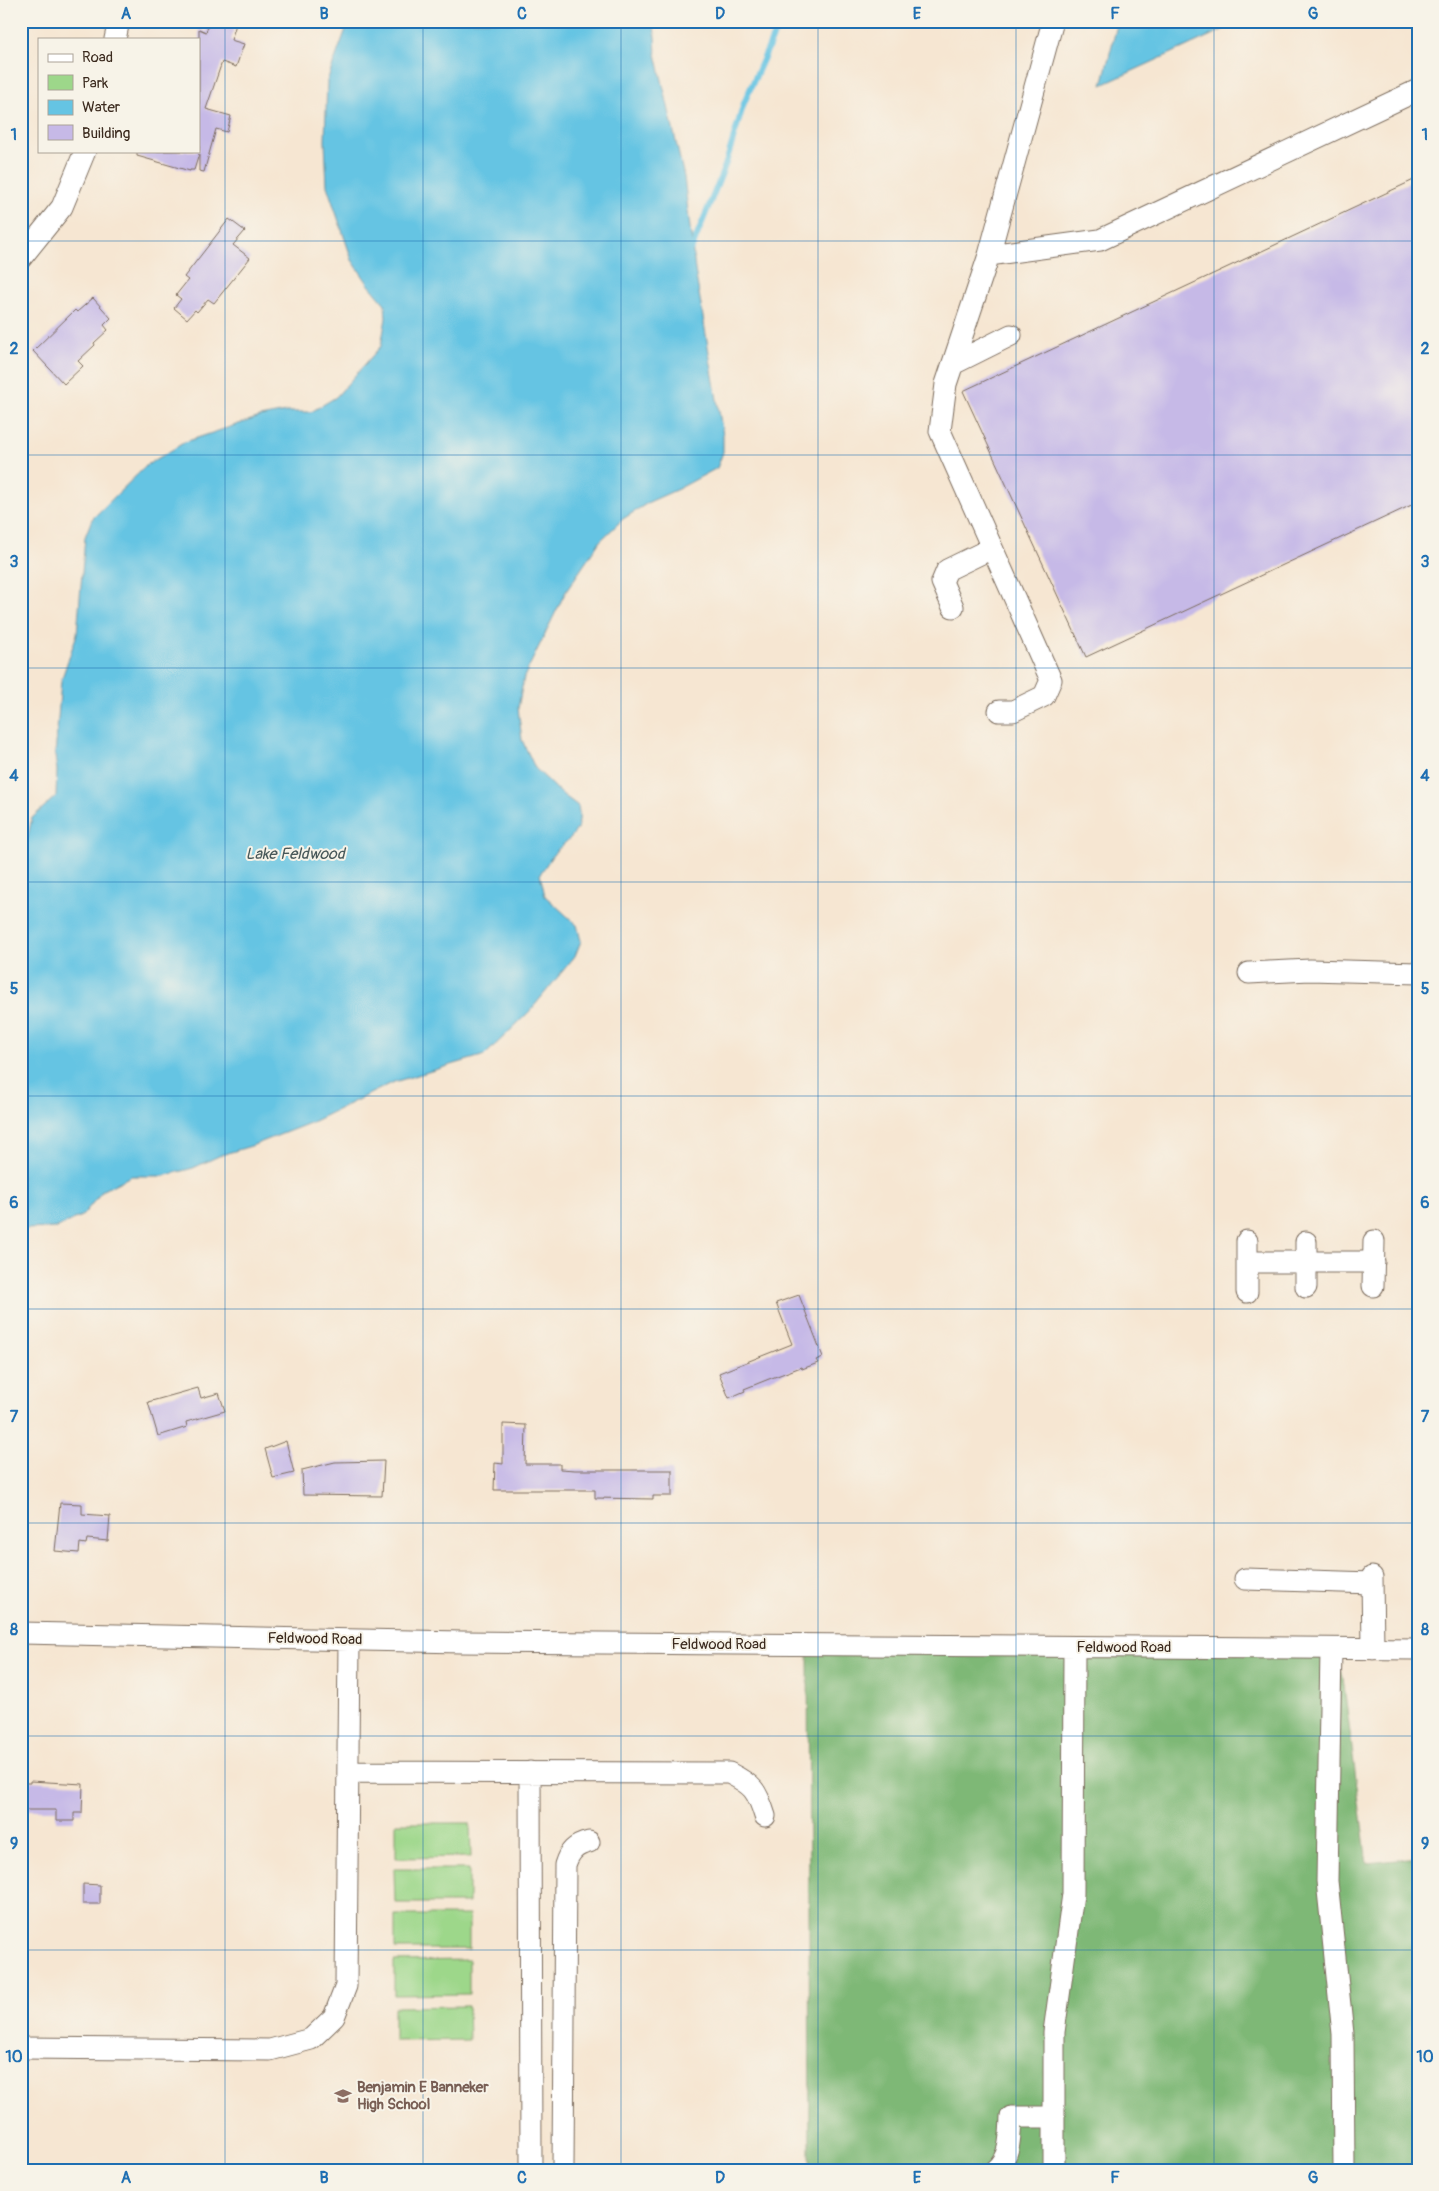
<svg xmlns="http://www.w3.org/2000/svg" width="1439" height="2191" viewBox="0 0 1439 2191" font-family="Pangolin,sans-serif">
	<style>
		.green { fill: #9dd78a; stroke: #6c8054 }
		.forest { fill: #7eb876; stroke: #5c714a }
		.water { fill: #65c4e3; stroke: #507780 }
		.lines { fill: none; stroke-linecap: round; stroke-linejoin: round }
		.stream { stroke: #65c4e3; stroke-width: 6 }
		.building { fill: #c6b9e7 }
		.minor-casing { stroke: #7c6c5d; stroke-width: 23 }
		.minor { stroke: #fff; stroke-width: 21 }
		.grid { fill: none; stroke: #1f6fb2; stroke-width: 1; stroke-opacity: 0.55 }
		.labels { text-anchor: middle; dominant-baseline: central; stroke-width: 4; stroke-linejoin: round; paint-order: stroke }
		.street-label { font-size: 15px; fill: #3b2a1e; stroke: #f7f3e8 }
		.education-label { font-size: 15px; font-weight: bold; fill: #785e54; stroke: #f7f3e8; text-anchor: start }
		.water-label { font-size: 16px; font-style: italic; fill: #485859; stroke: #f7f3e8 }
		.neatline { fill: none; stroke: #1f6fb2; stroke-width: 2 }
		.grid-label { font-size: 16px; text-anchor: middle; font-weight: bold; fill: #1f6fb2 }
	</style>
	<rect width="100%" height="100%" fill="#f7f3e8"/>
	<filter id="ink" filterUnits="userSpaceOnUse"><feTurbulence type="fractalNoise" baseFrequency=".02" numOctaves="2"/><feDisplacementMap in="SourceGraphic" scale="10" xChannelSelector="R" yChannelSelector="G"/><feConvolveMatrix kernelMatrix="1 2 1 2 8 2 1 2 1" color-interpolation-filters="sRGB"/></filter>
	<filter id="wash" filterUnits="userSpaceOnUse"><feTurbulence type="fractalNoise" baseFrequency=".0096" numOctaves="4" result="noise"/><feDisplacementMap in="SourceGraphic" scale="20" xChannelSelector="R" yChannelSelector="G"/><feGaussianBlur stdDeviation="1.12" result="paint"/><feColorMatrix in="noise" values="0 0 0 0 0 0 0 0 0 0 0 0 0 0 0 0 0 1.4 0 .05"/><feComposite in="paint" operator="in"/></filter>
	<g filter="url(#wash)">
		<rect width="100%" height="100%" fill="#f6e6d2"/>
		<path class="green" d="M396 1823H470L471 1857 396 1858Z
			M394 1869H469V1903H395Z
			M395 1915H469V1949H395Z
			M469 1960V1994L394 1995V1961Z
			M468 2006 469 2040 394 2041V2007Z"/>
		<path class="forest" d="M808 1644 1340 1656 1367 1863 1418 1858V2170H810Z"/>
		<path class="water" d="M349 21H654L656 54 684 177 695 270 723 435V452L717 468 678 489 649 502 623 519 600 541 565 593 524 677 518 708 522 740 535 768 562 794 578 806C583 831 572 836 556 851 550 858 545 867 540 874L545 896 577 925 581 941 575 956 530 1011 485 1055 394 1082 310 1123 251 1146 221 1155 193 1168 163 1176H131L103 1190 83 1215 56 1228 24 1229 21 1228V867L32 818 56 796 57 770 55 756 61 681 77 634 85 537 92 519 147 465 185 442 260 417 286 412H311L336 397 381 346 386 318 385 304 369 285 352 260 327 186 325 141 327 81Z
			M1118 21H1242L1102 85Z"/>
		<g class="lines">
			<path class="stream" d="M692 248 726 163 744 103 780 21"/>
		</g>
		<g id="blocks">
			<path class="building" d="M210 21H237L231 40 244 44 236 67 222 62 206 109 231 116 227 132 216 129 204 172 199 171V154L194 170H190V171L137 156V151H199V29L206 32Z
				M1418 178V502L1086 657 963 391Z
				M229 219 245 231 233 245 250 258 214 303 208 299 197 312 195 310 187 319 174 308 181 299 176 295 188 280 184 277Z
				M93 298 111 318 104 325 108 330 94 343 95 345 78 361 83 366 64 384 33 351 75 310 77 312Z
				M799 1295 823 1357 816 1360 818 1363 802 1369 801 1367 769 1379 744 1389 745 1391 729 1398 719 1373 792 1344 776 1303Z
				M198 1388 201 1398 219 1393 225 1411 186 1422 187 1427 158 1436 148 1402Z
				M503 1424 526 1425 525 1464H560V1469L575 1470H672V1496H653V1499L595 1498V1490H494L495 1463 503 1464Z
				M286 1441 294 1473 273 1478 265 1449Z
				M384 1461 382 1496 303 1495 302 1470 335 1462Z
				M60 1503 82 1504V1514L110 1516 108 1541 87 1539 86 1544 80 1543 79 1553 55 1551Z
				M30 1781 83 1784 82 1813H74V1821H56V1810H21V1783H30Z
				M83 1884 100 1885V1904H83Z"/>
		</g>
	</g>
	<g filter="url(#ink)">
		<use href="#blocks" fill-opacity="0" stroke="#7c6c5d" stroke-width="1"/>
		<g class="lines">
			<g class="minor-casing">
				<path id="minor" d="M115 39 119 21
					M989 255 1100 240 1418 90
					M21 258 62 207 85 151
					M953 364 1011 335
					M953 607 942 582 947 570 992 548
					M999 711H1013L1044 696 1051 680 940 431 946 384 989 255 1053 21
					M1249 973 1310 970 1418 973
					M1247 1241V1292
					M1306 1242V1287
					M1247 1262H1374
					M1373 1286 1374 1241
					M1372 1577 1373 1649
					M1245 1579 1372 1583
					M21 1633 462 1642 1418 1649
					M1331 1649 1327 1881 1343 2034 1344 2170
					M348 1772 729 1773C753 1785 757 1790 765 1816
					M530 1772 531 2170
					M21 2048 270 2050 311 2039 334 2017 346 1986 349 1640
					M563 2170 565 1865C569 1852 575 1845 589 1842
					M995 2170C1011 2156 1010 2136 1011 2117H1054
					M1054 2170V2032L1073 1894 1074 1647"/>
			</g>
			<use href="#minor" class="minor"/>
		</g>
	</g>
	<path class="grid" d="M225 21V2170M423 21V2170M621 21V2170M818 21V2170M1016 21V2170M1214 21V2170M21 241H1418M21 455H1418M21 668H1418M21 882H1418M21 1096H1418M21 1309H1418M21 1523H1418M21 1736H1418M21 1950H1418"/>
	<defs>
		<g id="school-bare" transform="scale(1.35)"><path d="M0-5L7-2L0 1L-7-2ZM-4 1L0 2.5L4 1V4Q0 6-4 4Z" fill="#8d6e63" stroke="#f7f3e8" stroke-width="2.5" paint-order="stroke"/></g>
	</defs>
	<g fill-rule="evenodd">
		<use href="#school-bare" x="343" y="2096"/>
	</g>
	<g class="labels">
		<g class="street-label">
			<text transform="translate(315 1639) rotate(1)">Feldwood Road</text>
			<text x="719" y="1644">Feldwood Road</text>
			<text x="1124" y="1647">Feldwood Road</text>
		</g>
		<g class="education-label">
			<text x="357" y="2087">Benjamin E Banneker<tspan x="357" dy="17">High School</tspan></text>
		</g>
		<g class="water-label">
			<text x="295" y="854">Lake Feldwood</text>
		</g>
	</g>
	<rect width="1439" height="2191" fill="none" stroke="#f7f3e8" stroke-width="55"/>
	<rect x="38" y="38" width="162" height="115" fill="#f7f3e8" stroke="#aca397"/>
	<rect x="48" y="54" width="25" height="8" fill="#ffffff" stroke="#aca397"/>
	<text x="82" y="62" font-size="15" fill="#3b2a1e">Road</text>
	<rect x="48" y="75" width="25" height="15" fill="#9dd78a" stroke="#aca397"/>
	<text x="82" y="88" font-size="15" fill="#3b2a1e">Park</text>
	<rect x="48" y="100" width="25" height="15" fill="#65c4e3" stroke="#aca397"/>
	<text x="82" y="112" font-size="15" fill="#3b2a1e">Water</text>
	<rect x="48" y="125" width="25" height="15" fill="#c6b9e7" stroke="#aca397"/>
	<text x="82" y="138" font-size="15" fill="#3b2a1e">Building</text>
	<rect x="28" y="28" width="1384" height="2136" class="neatline"/>
	<g class="grid-label">
		<text x="126" y="19">A</text>
		<text x="324" y="19">B</text>
		<text x="522" y="19">C</text>
		<text x="720" y="19">D</text>
		<text x="917" y="19">E</text>
		<text x="1115" y="19">F</text>
		<text x="1313" y="19">G</text>
		<text x="14" y="140">1</text>
		<text x="1425" y="140">1</text>
		<text x="14" y="354">2</text>
		<text x="1425" y="354">2</text>
		<text x="14" y="567">3</text>
		<text x="1425" y="567">3</text>
		<text x="14" y="781">4</text>
		<text x="1425" y="781">4</text>
		<text x="14" y="994">5</text>
		<text x="1425" y="994">5</text>
		<text x="14" y="1208">6</text>
		<text x="1425" y="1208">6</text>
		<text x="14" y="1422">7</text>
		<text x="1425" y="1422">7</text>
		<text x="14" y="1635">8</text>
		<text x="1425" y="1635">8</text>
		<text x="14" y="1849">9</text>
		<text x="1425" y="1849">9</text>
		<text x="14" y="2062">10</text>
		<text x="1425" y="2062">10</text>
		<text x="126" y="2183">A</text>
		<text x="324" y="2183">B</text>
		<text x="522" y="2183">C</text>
		<text x="720" y="2183">D</text>
		<text x="917" y="2183">E</text>
		<text x="1115" y="2183">F</text>
		<text x="1313" y="2183">G</text>
	</g>
</svg>
